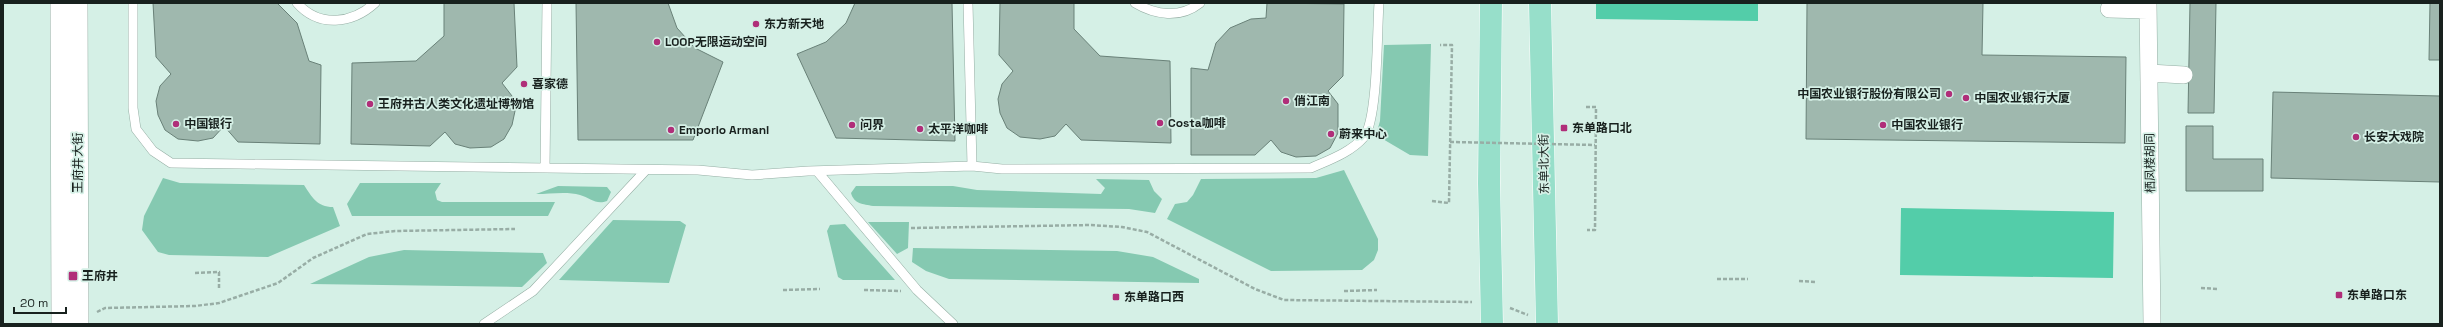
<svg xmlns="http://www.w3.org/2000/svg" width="2443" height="327" viewBox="0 0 2443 327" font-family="'Space Grotesk','Noto Sans SC',sans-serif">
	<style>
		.green { fill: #85c9b1 }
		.forest { fill: #53cda9 }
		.building { fill: #9fb8ae; stroke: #698178 }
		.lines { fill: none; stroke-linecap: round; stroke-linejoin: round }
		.service-casing { stroke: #95aea4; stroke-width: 10 }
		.minor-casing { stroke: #95aea4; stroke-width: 18 }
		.tertiary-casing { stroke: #95aea4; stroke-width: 22 }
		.primary-casing { stroke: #fff; stroke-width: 23 }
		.path { stroke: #98ada5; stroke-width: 2.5; stroke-dasharray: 4 2; stroke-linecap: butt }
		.service { stroke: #fff; stroke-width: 9 }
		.minor { stroke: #fff; stroke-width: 17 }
		.tertiary { stroke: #fff; stroke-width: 21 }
		.primary { stroke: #97dfca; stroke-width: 22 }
		.path-bridge { stroke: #98ada5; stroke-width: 2.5; stroke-dasharray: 4 2; stroke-linecap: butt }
		.poi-dot { fill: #b02e79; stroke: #d5f0e6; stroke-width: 1.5 }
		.labels { text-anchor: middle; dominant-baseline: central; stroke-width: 3.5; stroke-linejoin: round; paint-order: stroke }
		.poi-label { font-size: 12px; font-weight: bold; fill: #18211e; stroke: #d5f0e6; text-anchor: start }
		.street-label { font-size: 12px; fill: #18211e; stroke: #d5f0e6 }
	</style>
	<rect width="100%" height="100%" fill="#d5f0e6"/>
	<path class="green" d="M1431 44 1428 156 1410 155 1376 135 1380 121 1384 45Z
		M1344 170 1378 239V250L1374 260 1362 270 1271 271 1167 219 1175 204 1187 202 1193 195 1201 179 1316 178Z
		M163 178 180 183 304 185C312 197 317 207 333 207L340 226 268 257 169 255 158 252 142 230 144 216Z
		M1096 179 1149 180 1154 191 1162 199 1155 213 1129 209 873 206C863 204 854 204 851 193L856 186H953L977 190 1101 194 1105 188Z
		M360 183H441L435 192 437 200 442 202H555L548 216H352L347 204Z
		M558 186 607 187 611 192 607 201C596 205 590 198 580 195 567 191 550 194 536 194Z
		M613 220 680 221 686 225 669 283 559 280Z
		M868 222H909L908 248 897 254Z
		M845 224 895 280H843L838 277 827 231 830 225Z
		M913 248 1117 251 1153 257 1199 279V283L949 279 926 271 912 262Z
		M404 250 543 253 547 263 522 287 310 284 369 257Z"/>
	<path class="forest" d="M1596 3H1758V21L1596 19Z
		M1901 208 2114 212 2113 278 1900 275Z"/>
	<path class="building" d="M153 3H277L297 23 309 61 321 65 320 144 238 142 224 126 213 138 198 141 178 139 165 130 158 115 156 101 160 86 171 74 156 57Z
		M444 3H514L517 67 502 83 512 96 515 111 512 125 504 139 491 147 470 148 455 144 445 132 430 146 351 144 352 63 416 61 444 36Z
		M576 3H668L677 28 695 48 723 62 693 140H578Z
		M855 3H952L955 141 836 138 797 54 826 42 846 23Z
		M1000 3H1074V29L1100 56 1170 61 1171 143 1081 140 1066 124 1055 136 1040 139 1020 137 1007 128 1000 113 998 99 1002 84 1013 71 999 55Z
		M1267 3 1344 4 1343 76 1328 91 1338 104V133L1330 148 1316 156 1296 157 1281 152 1271 140 1255 155H1191V68L1208 70 1216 43 1230 28 1251 19 1266 18Z
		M1807 3H1983L1982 55 2126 57 2125 143 1806 139Z
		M2190 3H2216L2214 113H2188Z
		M2430 3H2440V60H2429Z
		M2273 92 2440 96V182L2271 178Z
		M2186 126H2213V159H2263V191H2186Z"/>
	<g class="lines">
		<g class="service-casing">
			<path id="service" d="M133 3V108L136 129 153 151 171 163 698 170 752 175 808 171 972 166 1002 169 1311 168C1329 160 1350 153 1364 137 1378 119 1377 30 1379 3
				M297 3C319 28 352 24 375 3
				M968 3 972 166
				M1135 3C1155 15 1180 19 1200 3
				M545 168 547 3
				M817 171 917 290 953 324
				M484 324 533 291 646 170"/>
		</g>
		<g class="minor-casing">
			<path id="minor" d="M2148 3 2152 324
				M2109 9 2148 10
				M2149 73 2184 75"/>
		</g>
		<g class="tertiary-casing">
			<path id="tertiary" d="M61 3 62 324
				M77 3 78 324"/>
		</g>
		<g class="primary-casing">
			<path id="primary" d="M1491 3 1489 183 1492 324
				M1540 3 1547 324"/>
		</g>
		<path class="path" d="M1586 107H1596L1595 230H1587
			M1432 201 1449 203 1452 45H1440
			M911 228 1091 225 1122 227 1147 232 1255 289 1284 300 1472 302
			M195 273 219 272V290
			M1717 279H1748
			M1799 281 1817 282
			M2201 288 2218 289
			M783 290 820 289
			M864 290 901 291
			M1344 291 1377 290
			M1510 308 1528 315
			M97 312 105 308 195 306 219 303 278 283 313 258 367 234 395 231 515 229"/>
		<use href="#service" class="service"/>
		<use href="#minor" class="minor"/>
		<use href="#tertiary" class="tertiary"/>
		<use href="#primary" class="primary"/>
		<path class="path-bridge" d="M1450 142 1595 145"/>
	</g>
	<g class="poi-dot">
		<circle cx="756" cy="24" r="4"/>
		<circle cx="657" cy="42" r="4"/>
		<circle cx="524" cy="84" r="4"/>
		<circle cx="1949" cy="94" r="4"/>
		<circle cx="1966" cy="98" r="4"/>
		<circle cx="1286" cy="101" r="4"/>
		<circle cx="370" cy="104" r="4"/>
		<circle cx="1160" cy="123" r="4"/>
		<circle cx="176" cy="124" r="4"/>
		<circle cx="852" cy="125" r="4"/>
		<circle cx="1883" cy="125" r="4"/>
		<rect x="1560" y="124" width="8" height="8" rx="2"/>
		<circle cx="920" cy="129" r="4"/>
		<circle cx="671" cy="130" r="4"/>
		<circle cx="1331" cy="134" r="4"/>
		<circle cx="2356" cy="137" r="4"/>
		<rect x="68" y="271" width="10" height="10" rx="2"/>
		<rect x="2335" y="291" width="8" height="8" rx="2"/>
		<rect x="1112" y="293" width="8" height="8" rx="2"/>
	</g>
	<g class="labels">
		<g class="poi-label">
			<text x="764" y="24">东方新天地</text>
			<text x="665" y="42">LOOP无限运动空间</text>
			<text x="532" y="84">喜家德</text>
			<text x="1941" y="94" text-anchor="end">中国农业银行股份有限公司</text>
			<text x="1974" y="98">中国农业银行大厦</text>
			<text x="1294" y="101">俏江南</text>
			<text x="378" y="104">王府井古人类文化遗址博物馆</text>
			<text x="1168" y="123">Costa咖啡</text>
			<text x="184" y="124">中国银行</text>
			<text x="860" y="125">问界</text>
			<text x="1891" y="125">中国农业银行</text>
			<text x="1572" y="128">东单路口北</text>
			<text x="928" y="129">太平洋咖啡</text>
			<text x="679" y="130">Emporio Armani</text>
			<text x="1339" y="134">蔚来中心</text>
			<text x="2364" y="137">长安大戏院</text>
			<text x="82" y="276">王府井</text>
			<text x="2347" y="295">东单路口东</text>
			<text x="1124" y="297">东单路口西</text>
		</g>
		<g class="street-label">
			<text transform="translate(78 163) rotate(-90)">王府井大街</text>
			<text transform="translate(2150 163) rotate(-91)">栖凤楼胡同</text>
			<text transform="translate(1544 164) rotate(-91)">东单北大街</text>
		</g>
	</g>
	<rect width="2443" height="327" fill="none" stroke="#18211e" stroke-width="8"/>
	<path d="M14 307v6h52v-6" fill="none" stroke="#18211e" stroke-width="2"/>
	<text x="20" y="307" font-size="12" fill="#18211e" stroke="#d5f0e6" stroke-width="3" paint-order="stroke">20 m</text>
</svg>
